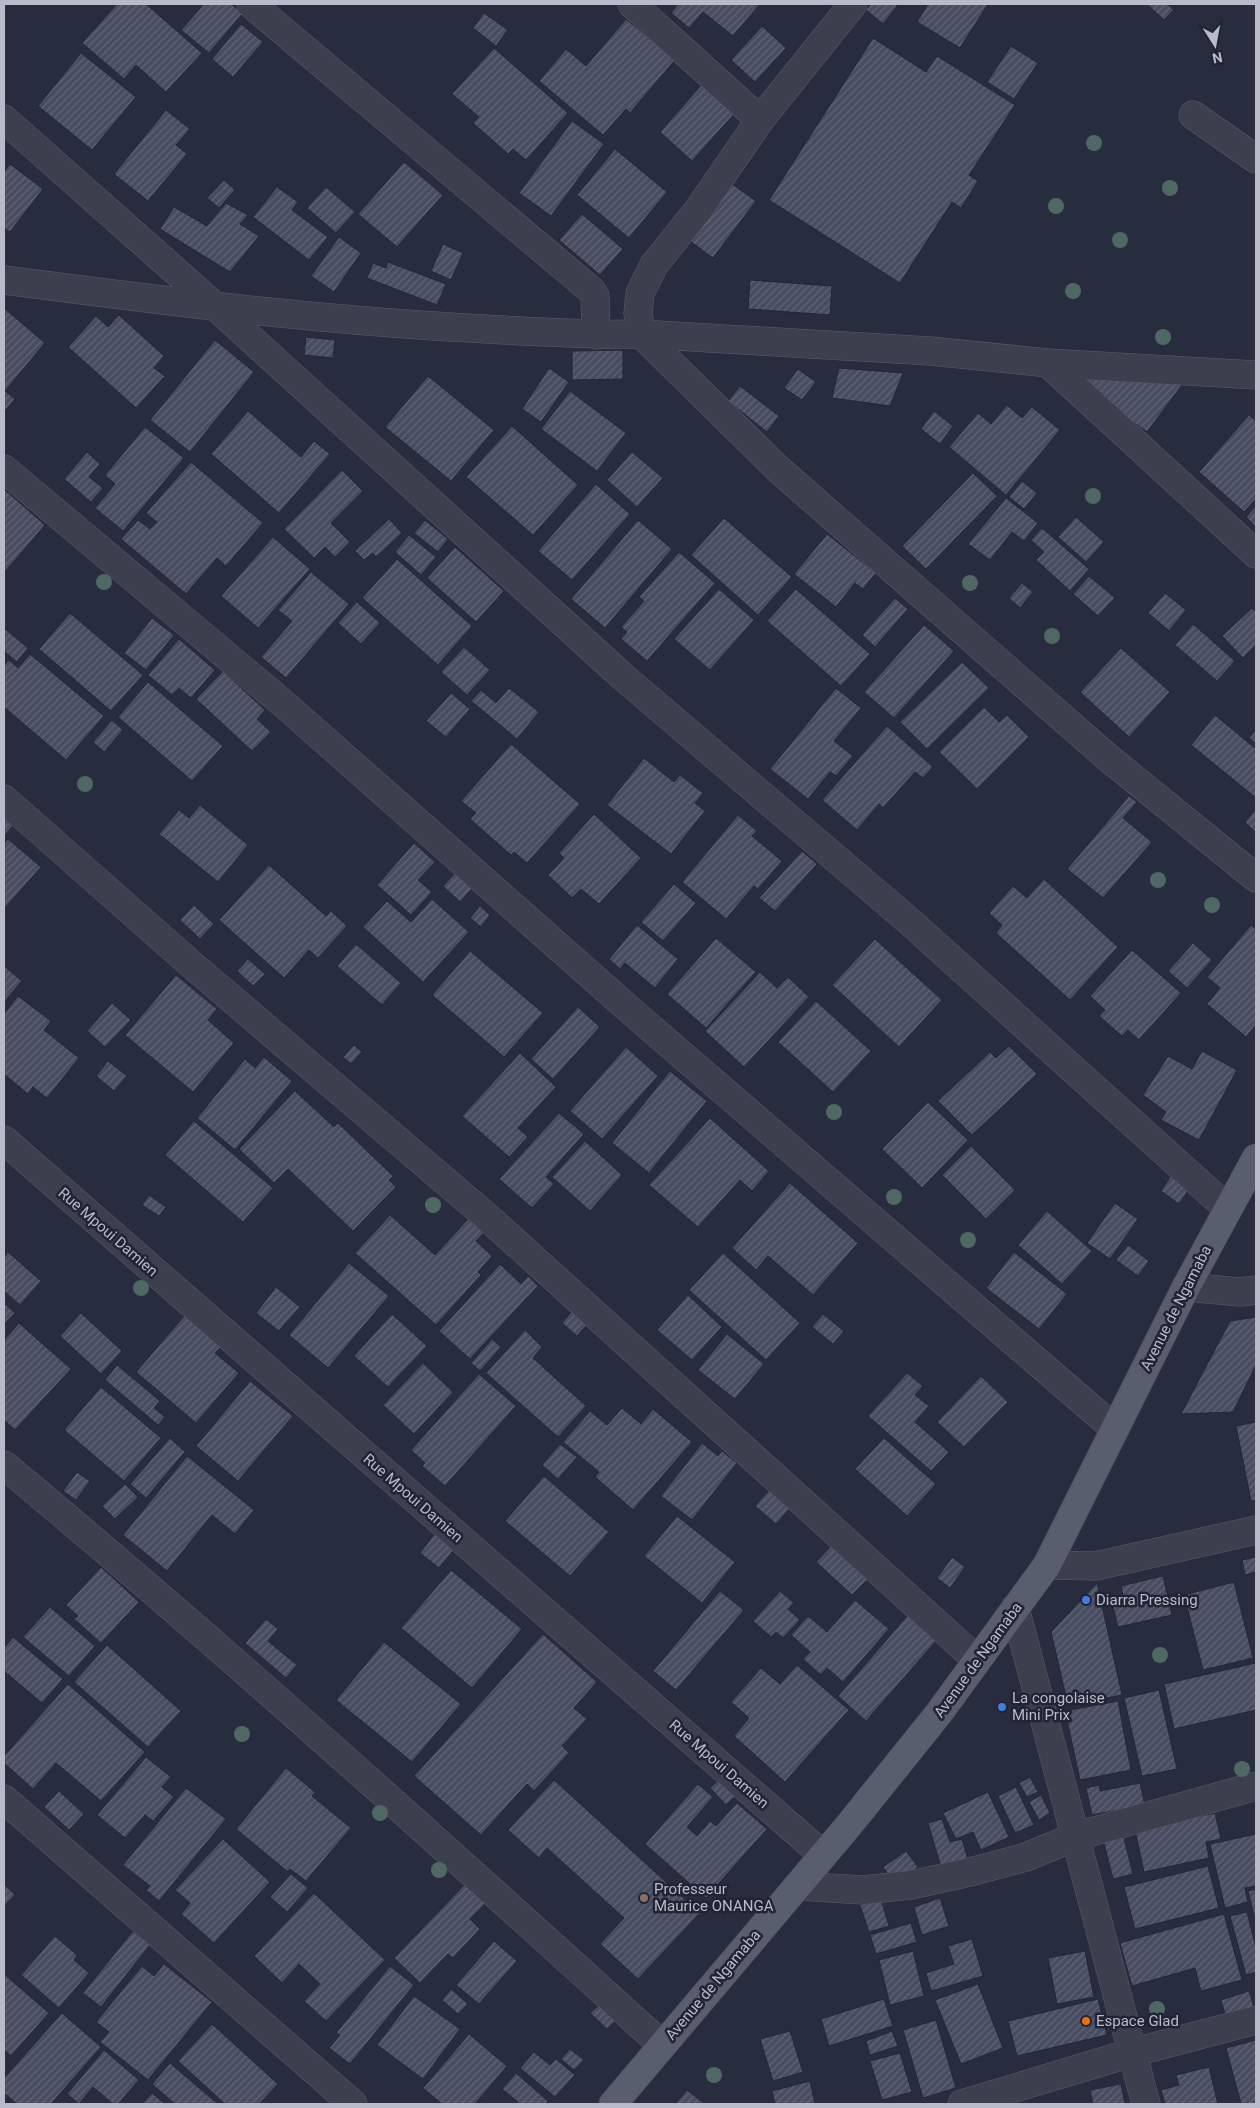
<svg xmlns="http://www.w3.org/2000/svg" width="1260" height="2108" viewBox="0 0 1260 2108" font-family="Roboto,sans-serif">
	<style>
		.building { fill: url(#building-hatch); stroke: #222636 }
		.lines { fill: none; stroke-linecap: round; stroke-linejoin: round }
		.minor-casing { stroke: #595d6c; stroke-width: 29 }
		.major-casing { stroke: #454858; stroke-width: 29 }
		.minor { stroke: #3b3f4e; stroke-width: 28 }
		.major { stroke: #595e6e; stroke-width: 28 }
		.tree { fill: #506863 }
		.shop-dot { fill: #3f7fe0; stroke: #202434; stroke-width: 2 }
		.education-dot { fill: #8d6e63; stroke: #202434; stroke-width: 2 }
		.food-dot { fill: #e8710a; stroke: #202434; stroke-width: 2 }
		.labels { text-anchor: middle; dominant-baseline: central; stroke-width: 5; stroke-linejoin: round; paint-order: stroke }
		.street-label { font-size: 15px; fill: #b8bbc9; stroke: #202434 }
		.poi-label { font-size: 15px; fill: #b8bbc9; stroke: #202434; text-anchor: start }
	</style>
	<defs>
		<pattern id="building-hatch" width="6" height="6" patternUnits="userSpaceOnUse" patternTransform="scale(1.25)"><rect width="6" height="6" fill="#474c60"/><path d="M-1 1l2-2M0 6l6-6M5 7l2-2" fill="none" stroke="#5f6475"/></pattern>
	</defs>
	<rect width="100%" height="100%" fill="#272d3e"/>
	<path class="building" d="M117 4H146L202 53 166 92 136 65 124 79 82 43Z
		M204 4H231L243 13 209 53 181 30Z
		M678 4H760L733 36 703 12 689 28 671 13Z
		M871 4H895L897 6 883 24 866 10Z
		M928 4H988L960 48 917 22Z
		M1147 4H1167L1174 10 1164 20Z
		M484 13 508 30 496 46 473 28Z
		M626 19 675 60 630 113 626 109 603 135 539 81 566 49 586 66Z
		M241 24 263 42 233 77 212 59Z
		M762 26 786 48 755 82 731 60Z
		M873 38 926 72 937 56 1015 105 969 175 978 181 961 208 952 202 900 283 769 200Z
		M1011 46 1038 63 1014 99 987 82Z
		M494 48 568 113 526 160 513 149 508 154 473 123 479 117 452 94Z
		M81 53 136 97 92 150 38 106Z
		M703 83 736 112 692 161 660 132Z
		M166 110 190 129 176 145 187 154 148 201 114 174Z
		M572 121 604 144 551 216 519 193Z
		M615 149 667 192 629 238 577 195Z
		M404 162 443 195 397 247 358 214Z
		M10 164 43 189 10 232 4 228V172Z
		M224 180 235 190 219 208 207 198Z
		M732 184 756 201 713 258 690 241Z
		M277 187 298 202 292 210 328 237 309 260 253 217Z
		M326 187 355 212 336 233 307 208Z
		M226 203 248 215 240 224 259 236 230 272 160 229 174 207 207 226Z
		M582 214 623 249 600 275 559 240Z
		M339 237 361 253 334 292 311 276Z
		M443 244 463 253 451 280 431 271Z
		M388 262 446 284 437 305 367 278 373 263 386 268Z
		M750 280 832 286 830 315 748 309Z
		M4 308 45 343 5 391 15 399 4 412Z
		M119 315 164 356 154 368 165 376 136 408 68 347 96 316 108 327Z
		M306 337 335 340 333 358 304 355Z
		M215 340 254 372 190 452 150 420Z
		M623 350V379L572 380V351Z
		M549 368 569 382 541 422 522 409Z
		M839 368 903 373 890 406 832 398Z
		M798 369 816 382 802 400 784 388Z
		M428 376 494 430 451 481 385 427Z
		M1089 377 1185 381 1147 432 1087 389Z
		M740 386 779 416 767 432 728 401Z
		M570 391 626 433 597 471 541 429Z
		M1007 405 1022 418 1032 407 1060 430 1006 495 949 447 978 413 991 424Z
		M248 411 301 457 314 441 330 454 279 513 211 454Z
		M934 411 953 426 940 444 921 429Z
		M1249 415 1256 421V499L1244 512 1199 472Z
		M512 426 578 485 533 535 466 477Z
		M145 427 184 458 123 531 95 508 115 484 105 475Z
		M87 452 100 464 89 477 103 488 91 502 64 479Z
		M632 452 663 478 637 507 607 480Z
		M191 462 263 523 226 566 217 558 186 594 121 539 138 520 150 529 157 522 146 513Z
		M342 470 363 491 331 523 350 542 335 557 325 547 314 558 284 529Z
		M973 473 997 496 926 569 902 546Z
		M1022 481 1037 493 1024 509 1009 497Z
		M596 484 630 514 572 580 538 551Z
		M4 489 45 525 4 573Z
		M1006 498 1038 523 1024 541 1012 532 990 560 968 544Z
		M1256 506V525L1255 526 1246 517Z
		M1076 517 1104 542 1086 562 1058 537Z
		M724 518 792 577 758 615 691 555Z
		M389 519 402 533 376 557 373 553 364 560 355 551Z
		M425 520 448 539 438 552 414 533Z
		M638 520 672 549 605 628 571 599Z
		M1042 528 1089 569 1070 591 1036 560 1044 552 1031 540Z
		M827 534 876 573 863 589 855 583 836 607 794 574Z
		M409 535 436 557 421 575 395 552Z
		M273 537 310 569 258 628 221 596Z
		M455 547 504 591 476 622 427 578Z
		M679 552 715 583 647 661 621 639 627 632 621 627 644 601 639 597Z
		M397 559 472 626 438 665 362 598Z
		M311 572 349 604 286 678 261 657 292 621 278 610Z
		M1089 576 1115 598 1098 616 1073 594Z
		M1022 583 1033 592 1020 608 1009 598Z
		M719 589 754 620 710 670 674 639Z
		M796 589 870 654 841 686 767 621Z
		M1165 593 1186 610 1169 631 1148 613Z
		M895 598 908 609 875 647 862 635Z
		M357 602 380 623 361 644 338 623Z
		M1252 608 1256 612V645L1243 658 1222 636Z
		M70 613 143 675 111 711 39 649Z
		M152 618 174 635 146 670 124 653Z
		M1193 624 1235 661 1217 681 1175 645Z
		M924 625 954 651 894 718 864 692Z
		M4 628 28 648 17 662 5 652 4 654Z
		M179 639 215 670 191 698 179 688 172 695 148 675Z
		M464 647 490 670 467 695 441 672Z
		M1121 648 1170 692 1129 737 1080 692Z
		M30 654 104 716 66 760 4 707V665L9 660 18 668Z
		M962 662 989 688 927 749 900 722Z
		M223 671 265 710 257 719 271 732 252 751 196 699Z
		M148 682 223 746 192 781 118 717Z
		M509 688 539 712 517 739 471 701 481 690 496 703Z
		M836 688 861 708 834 741 853 756 836 776 830 772 808 799 770 769Z
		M451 693 470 709 446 737 426 721Z
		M984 707 999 722 1007 715 1029 737 977 789 939 752Z
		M1215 715 1256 749V798L1191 745Z
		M112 720 123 730 104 752 93 742Z
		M887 726 933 767 923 778 915 772 883 808 879 804 857 830 822 800Z
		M1256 730V744L1249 738Z
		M511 744 580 804 527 863 514 852 511 855 470 819 476 813 461 801Z
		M644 758 674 782 680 775 703 793 695 803 705 811 671 854 607 805Z
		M1129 796 1137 802 1123 818 1152 842 1103 898 1067 869Z
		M200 805 248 845 218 882 159 834 179 810 189 818Z
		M1256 809V833L1245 822Z
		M594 814 641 858 599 904 581 889 572 898 548 875 564 858 559 853Z
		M738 815 757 831 752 836 782 861 758 889 754 886 726 919 682 882Z
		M4 818 13 826 4 836Z
		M8 839 41 867 4 909V844Z
		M414 843 435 862 418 880 432 892 411 915 377 885Z
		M802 851 817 864 775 911 759 898Z
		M269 865 326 916 331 911 347 926 318 958 309 950 284 978 219 920Z
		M455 873 472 889 460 902 443 886Z
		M1044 879 1118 947 1070 1000 996 933 1002 925 989 913 1013 886 1027 898Z
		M674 884 696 903 663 941 641 922Z
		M432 899 469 932 423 982 363 927 387 901 411 922Z
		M194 905 214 924 200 939 180 920Z
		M480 906 490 915 481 927 470 918Z
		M637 925 678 959 655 988 625 963 620 969 609 959Z
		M1251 925 1256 930V1025L1246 1037 1207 1004 1220 988 1207 977Z
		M716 938 756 972 706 1028 667 994Z
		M875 939 942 1000 899 1047 832 985Z
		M1193 943 1212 960 1187 988 1168 971Z
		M356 944 401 983 382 1005 337 966Z
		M1132 950 1181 993 1139 1040 1128 1030 1122 1036 1099 1016 1105 1010 1090 996Z
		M470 951 543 1013 504 1057 432 995Z
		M248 959 265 974 253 986 237 971Z
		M4 966 22 981 4 1002Z
		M760 972 777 988 788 977 809 997 744 1067 705 1031Z
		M176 975 217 1009 208 1020 234 1043 193 1092 125 1035Z
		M18 996 51 1021 44 1030 79 1058 47 1098 33 1087 28 1094 4 1074V1014Z
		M816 1001 871 1051 833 1092 778 1042Z
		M112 1003 131 1020 105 1047 87 1031Z
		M578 1007 600 1027 553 1079 531 1059Z
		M354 1045 362 1052 351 1064 343 1057Z
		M1009 1046 1037 1074 972 1135 938 1101 990 1052 996 1058Z
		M626 1047 658 1076 602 1139 570 1111Z
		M1202 1051 1237 1070 1199 1140 1161 1120 1166 1112 1143 1095 1168 1056 1192 1069Z
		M520 1053 556 1087 518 1128 528 1137 509 1157 462 1116Z
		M264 1057 292 1081 235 1150 197 1118 245 1059 255 1068Z
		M108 1061 127 1076 114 1091 96 1076Z
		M670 1071 707 1101 649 1173 612 1143Z
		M295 1091 334 1127 338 1123 393 1176 389 1180 396 1187 353 1231 288 1169 274 1183 239 1149Z
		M928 1102 968 1140 922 1188 882 1149Z
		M559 1113 584 1134 546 1177 554 1184 532 1208 499 1179Z
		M710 1118 769 1171 752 1191 740 1180 698 1227 649 1185Z
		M194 1121 273 1188 243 1222 165 1155Z
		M585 1141 622 1175 590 1211 552 1177Z
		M971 1146 1015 1190 986 1219 942 1175Z
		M1174 1171 1193 1183 1179 1204 1161 1191Z
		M790 1183 858 1243 813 1295 768 1256 756 1270 732 1248Z
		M149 1195 166 1207 159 1216 142 1205Z
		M1115 1203 1138 1219 1110 1259 1087 1243Z
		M1047 1211 1092 1251 1062 1284 1018 1245Z
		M390 1215 435 1255 469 1218 485 1232 476 1241 492 1256 478 1272 481 1275 436 1325 355 1253Z
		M1128 1245 1149 1261 1138 1276 1116 1260Z
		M8 1252 41 1281 20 1305 4 1291V1257Z
		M1014 1252 1067 1294 1039 1329 986 1288Z
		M723 1253 800 1323 766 1360 689 1290Z
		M349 1263 389 1296 328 1368 289 1335Z
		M500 1264 521 1284 528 1276 538 1286 470 1359 439 1331Z
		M276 1287 300 1307 279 1331 256 1313Z
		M688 1295 722 1327 692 1360 657 1330Z
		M4 1303 15 1313 4 1324Z
		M572 1311 587 1325 577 1336 562 1323Z
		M81 1313 122 1351 101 1374 60 1336Z
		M392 1314 427 1346 388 1387 354 1356Z
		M823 1314 844 1331 833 1344 812 1327Z
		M185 1315 222 1346 215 1353 239 1373 196 1423 136 1372Z
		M1256 1317V1365L1233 1412 1181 1414 1230 1321Z
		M19 1323 71 1369 15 1430 4 1420V1340Z
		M525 1330 542 1347 533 1358 586 1406 558 1437 486 1373Z
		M727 1334 764 1364 735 1399 698 1370Z
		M492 1339 501 1347 480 1371 471 1363Z
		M423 1363 453 1392 414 1434 383 1405Z
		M117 1365 160 1401 154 1408 165 1417 158 1425 105 1380Z
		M907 1373 923 1386 915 1395 929 1406 915 1422 949 1452 931 1471 868 1416Z
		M479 1374 516 1406 445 1486 422 1466 425 1463 411 1450Z
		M981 1376 1008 1402 964 1447 937 1422Z
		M250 1381 293 1416 238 1481 196 1446Z
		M101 1387 161 1438 124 1481 64 1430Z
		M622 1408 641 1424 653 1409 692 1442 633 1510 595 1477 599 1472 563 1442 590 1411 607 1425Z
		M1256 1422V1500L1251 1501 1236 1426Z
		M170 1438 185 1452 146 1498 130 1484Z
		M884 1438 936 1484 907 1516 855 1469Z
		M702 1443 718 1456 722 1451 737 1463 692 1520 661 1496Z
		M560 1444 577 1457 558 1479 542 1465Z
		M187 1456 254 1510 235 1534 212 1515 167 1571 123 1535Z
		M77 1472 90 1481 76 1500 63 1491Z
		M544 1476 609 1532 570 1576 505 1521Z
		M125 1484 138 1497 115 1519 102 1506Z
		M772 1487 793 1505 776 1524 755 1506Z
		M677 1516 735 1562 702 1603 644 1556Z
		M436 1532 456 1547 439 1568 420 1553Z
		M835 1542 872 1575 852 1595 816 1562Z
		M952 1557 965 1567 950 1588 937 1578Z
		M1256 1557V1572L1245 1575 1242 1560Z
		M101 1567 139 1602 101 1643 74 1619 78 1616 66 1605Z
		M451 1570 522 1629 472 1688 401 1628Z
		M1163 1576 1172 1615 1118 1627 1111 1598 1123 1596 1121 1586Z
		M1234 1582 1253 1658 1203 1670 1184 1595Z
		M1097 1583 1122 1695 1068 1705 1051 1632Z
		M720 1591 744 1610 676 1690 653 1671Z
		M780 1591 794 1603 788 1609 800 1620 783 1638 776 1632 771 1637 753 1621Z
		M855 1600 889 1629 843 1682 827 1668 821 1675 803 1659 810 1652 791 1635 808 1616 827 1632Z
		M50 1607 95 1646 69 1676 23 1637Z
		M908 1615 937 1640 866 1721 838 1696Z
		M266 1619 278 1629 268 1641 297 1665 286 1678 245 1643Z
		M543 1634 597 1682 574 1708 587 1719 562 1746 569 1753 534 1791 527 1784 481 1835 414 1776Z
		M13 1637 63 1679 42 1703 4 1671V1648Z
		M384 1642 461 1704 412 1762 336 1700Z
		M107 1645 181 1711 148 1747 74 1682Z
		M1256 1663V1710L1174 1729 1164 1684Z
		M797 1665 849 1710 785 1782 734 1736 749 1718 731 1702 761 1668 780 1684Z
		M68 1684 145 1752 101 1801 56 1763 33 1789 4 1763V1756Z
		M1159 1690 1177 1769 1142 1776 1124 1698Z
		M1118 1701 1131 1770 1080 1780 1065 1711Z
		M146 1757 171 1777 162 1787 174 1797 153 1821 145 1815 125 1838 97 1815Z
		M286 1768 315 1792 312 1796 351 1828 306 1881 290 1869 288 1872 236 1829Z
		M723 1776 739 1793 726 1805 710 1788Z
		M1030 1777 1038 1792 1027 1797 1019 1783Z
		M554 1780 700 1913 638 1979 600 1944 624 1918 547 1848 539 1858 508 1830Z
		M1140 1783 1145 1805 1092 1815 1086 1788 1099 1785 1100 1791Z
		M698 1784 713 1797 687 1827 697 1836 710 1821 716 1826 737 1803 767 1829 706 1898 645 1844Z
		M1016 1787 1034 1825 1015 1833 998 1796Z
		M186 1788 226 1819 159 1901 146 1890 150 1886 123 1865Z
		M59 1791 84 1814 69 1830 44 1807Z
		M988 1792 1009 1837 981 1850 973 1832 956 1839 943 1813Z
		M1041 1795 1050 1813 1039 1820 1029 1802Z
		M1215 1813 1221 1839 1206 1842 1209 1858 1144 1872 1135 1830Z
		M942 1819 950 1842 962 1839 970 1866 943 1874 928 1823Z
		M1123 1834 1133 1874 1113 1879 1103 1839Z
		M1256 1834V1886L1245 1888 1248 1902 1225 1908 1210 1844Z
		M223 1839 270 1882 214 1943 181 1914 190 1903 175 1890Z
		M906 1851 918 1867 894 1883 883 1867Z
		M1208 1866 1219 1908 1135 1929 1124 1887Z
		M291 1874 308 1888 287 1912 270 1897Z
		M4 1884 15 1895 4 1906Z
		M465 1884 486 1903 470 1919 480 1929 453 1958 448 1954 420 1983 394 1958Z
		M1256 1889V1923L1248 1891Z
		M314 1893 385 1960 326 2021 304 2001 320 1984 299 1964 282 1983 254 1956Z
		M940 1898 949 1926 922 1935 914 1907Z
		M881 1899 889 1926 869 1932 860 1905Z
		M1247 1912 1256 1948V1972L1246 1975 1230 1916Z
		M1224 1914 1242 1980 1201 1991 1195 1968 1132 1986 1120 1943Z
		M911 1923 917 1942 876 1954 870 1935Z
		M133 1931 150 1945 101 2007 83 1993Z
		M55 1936 77 1955 74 1960 89 1973 59 2008 21 1975Z
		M972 1939 983 1976 931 1991 926 1973 954 1964 948 1946Z
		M494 1941 517 1961 479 2004 456 1985Z
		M913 1951 924 1996 890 2005 879 1960Z
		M1085 1951 1094 1997 1057 2004 1048 1958Z
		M164 1964 212 2002 148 2080 100 2042 109 2032 96 2022 142 1966 154 1976Z
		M390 1966 414 1985 350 2064 329 2048 340 2035 336 2033Z
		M4 1974 49 2013 11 2056 4 2050Z
		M978 1984 1003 2048 961 2064 935 2000Z
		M451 1989 468 2004 458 2014 442 2000Z
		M1249 1991 1255 2010 1226 2018 1221 2000Z
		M414 1996 460 2029 423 2079 377 2045Z
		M884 1999 893 2026 829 2046 821 2019Z
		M1098 1999 1107 2035 1017 2056 1008 2021Z
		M602 2002 619 2018 607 2029 590 2013Z
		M62 2013 101 2047 51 2104H17L4 2093V2078Z
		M936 2020 956 2088 923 2098 903 2030Z
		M212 2024 278 2084 259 2104H225L178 2061Z
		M790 2031 803 2072 773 2081 760 2039Z
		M892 2031 898 2046 870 2055 866 2041Z
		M469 2034 507 2066 475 2104H442L423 2088Z
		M1256 2040V2104H1241L1226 2048Z
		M570 2049 584 2060 574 2070 561 2059Z
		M104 2050 139 2080 118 2104H113L93 2087 79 2104 67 2094Z
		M534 2052 550 2065 556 2059 575 2075 555 2097 520 2068Z
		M900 2053 912 2092 882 2100 870 2061Z
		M170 2063 218 2104H175L152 2084Z
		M1209 2067 1218 2104H1165L1161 2090 1179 2085 1176 2075Z
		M516 2073 548 2101 545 2104H516L518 2102 502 2089Z
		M810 2081 815 2104H775L772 2091Z
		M1121 2084 1125 2104H1093L1090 2090Z
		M687 2090 705 2104H675Z
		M152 2093 165 2104H142Z"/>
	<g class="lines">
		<g class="minor-casing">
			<path id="minor" d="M251 4 591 290 595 296 596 335
				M632 4 760 120
				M853 4 760 120 698 210 654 265 640 293 638 313 641 334 777 468 1106 756 1256 878
				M1193 115 1256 159
				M4 119 216 307 622 676 909 921 1228 1209
				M4 280C164 301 324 321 486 329 538 332 589 335 641 334L930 351 1048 363 1256 375
				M1048 363 1256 554
				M4 469 285 705 639 1018 1115 1429
				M4 799 192 965 485 1215 977 1660
				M4 1140 823 1855
				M1186 1287 1240 1292 1256 1290
				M4 1465C229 1652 446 1849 662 2045
				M1047 1565 1096 1566 1256 1530
				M1015 1608 1146 2104
				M4 1799 353 2104
				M797 1886 863 1890 911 1885 970 1872 1026 1857 1077 1836 1256 1786
				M962 2104 1131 2053 1256 2020"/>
		</g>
		<g class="major-casing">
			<path id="major" d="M613 2104 849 1825 939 1713 1047 1565 1186 1287 1256 1158"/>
		</g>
		<use href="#minor" class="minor"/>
		<use href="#major" class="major"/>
	</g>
	<g class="tree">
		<circle cx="1094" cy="143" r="8"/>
		<circle cx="1170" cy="188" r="8"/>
		<circle cx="1056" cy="206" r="8"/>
		<circle cx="1120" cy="240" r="8"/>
		<circle cx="1073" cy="291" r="8"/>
		<circle cx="1163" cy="337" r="8"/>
		<circle cx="1093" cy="496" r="8"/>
		<circle cx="104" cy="582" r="8"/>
		<circle cx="970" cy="583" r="8"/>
		<circle cx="1052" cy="636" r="8"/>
		<circle cx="85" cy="784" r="8"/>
		<circle cx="1158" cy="880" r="8"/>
		<circle cx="1212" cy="905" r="8"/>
		<circle cx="834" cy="1112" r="8"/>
		<circle cx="894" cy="1197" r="8"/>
		<circle cx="433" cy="1205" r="8"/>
		<circle cx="968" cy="1240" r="8"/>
		<circle cx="141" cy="1288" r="8"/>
		<circle cx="1160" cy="1655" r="8"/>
		<circle cx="242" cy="1734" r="8"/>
		<circle cx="1242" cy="1769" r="8"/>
		<circle cx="380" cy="1813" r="8"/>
		<circle cx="439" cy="1870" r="8"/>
		<circle cx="1157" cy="2009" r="8"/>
		<circle cx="714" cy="2075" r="8"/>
	</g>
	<g class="shop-dot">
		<circle cx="1086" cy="1600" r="5"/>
		<circle cx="1002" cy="1707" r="5"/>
	</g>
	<circle class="education-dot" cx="644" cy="1898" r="5"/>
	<circle class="food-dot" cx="1086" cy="2021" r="5"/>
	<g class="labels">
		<g class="street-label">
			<text transform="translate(108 1232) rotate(41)">Rue Mpoui Damien</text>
			<text transform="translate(1176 1308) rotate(-63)">Avenue de Ngamaba</text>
			<text transform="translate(413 1498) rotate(41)">Rue Mpoui Damien</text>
			<text transform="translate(978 1660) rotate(-54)">Avenue de Ngamaba</text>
			<text transform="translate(719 1764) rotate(41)">Rue Mpoui Damien</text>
			<text transform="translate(713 1985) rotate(-50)">Avenue de Ngamaba</text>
		</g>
		<g class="poi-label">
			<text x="1096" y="1600">Diarra Pressing</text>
			<text x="1012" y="1698">La congolaise<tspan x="1012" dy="17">Mini Prix</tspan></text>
			<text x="654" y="1889">Professeur<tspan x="654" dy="17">Maurice ONANGA</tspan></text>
			<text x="1096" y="2021">Espace Glad</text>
		</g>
	</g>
	<rect width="1260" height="2108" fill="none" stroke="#b8bbc9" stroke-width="10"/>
	<g transform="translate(1215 45) rotate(169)" stroke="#202434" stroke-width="4" paint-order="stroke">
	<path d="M0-4L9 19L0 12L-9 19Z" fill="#b8bbc9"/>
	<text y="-8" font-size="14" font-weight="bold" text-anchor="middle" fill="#b8bbc9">N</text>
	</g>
</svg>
